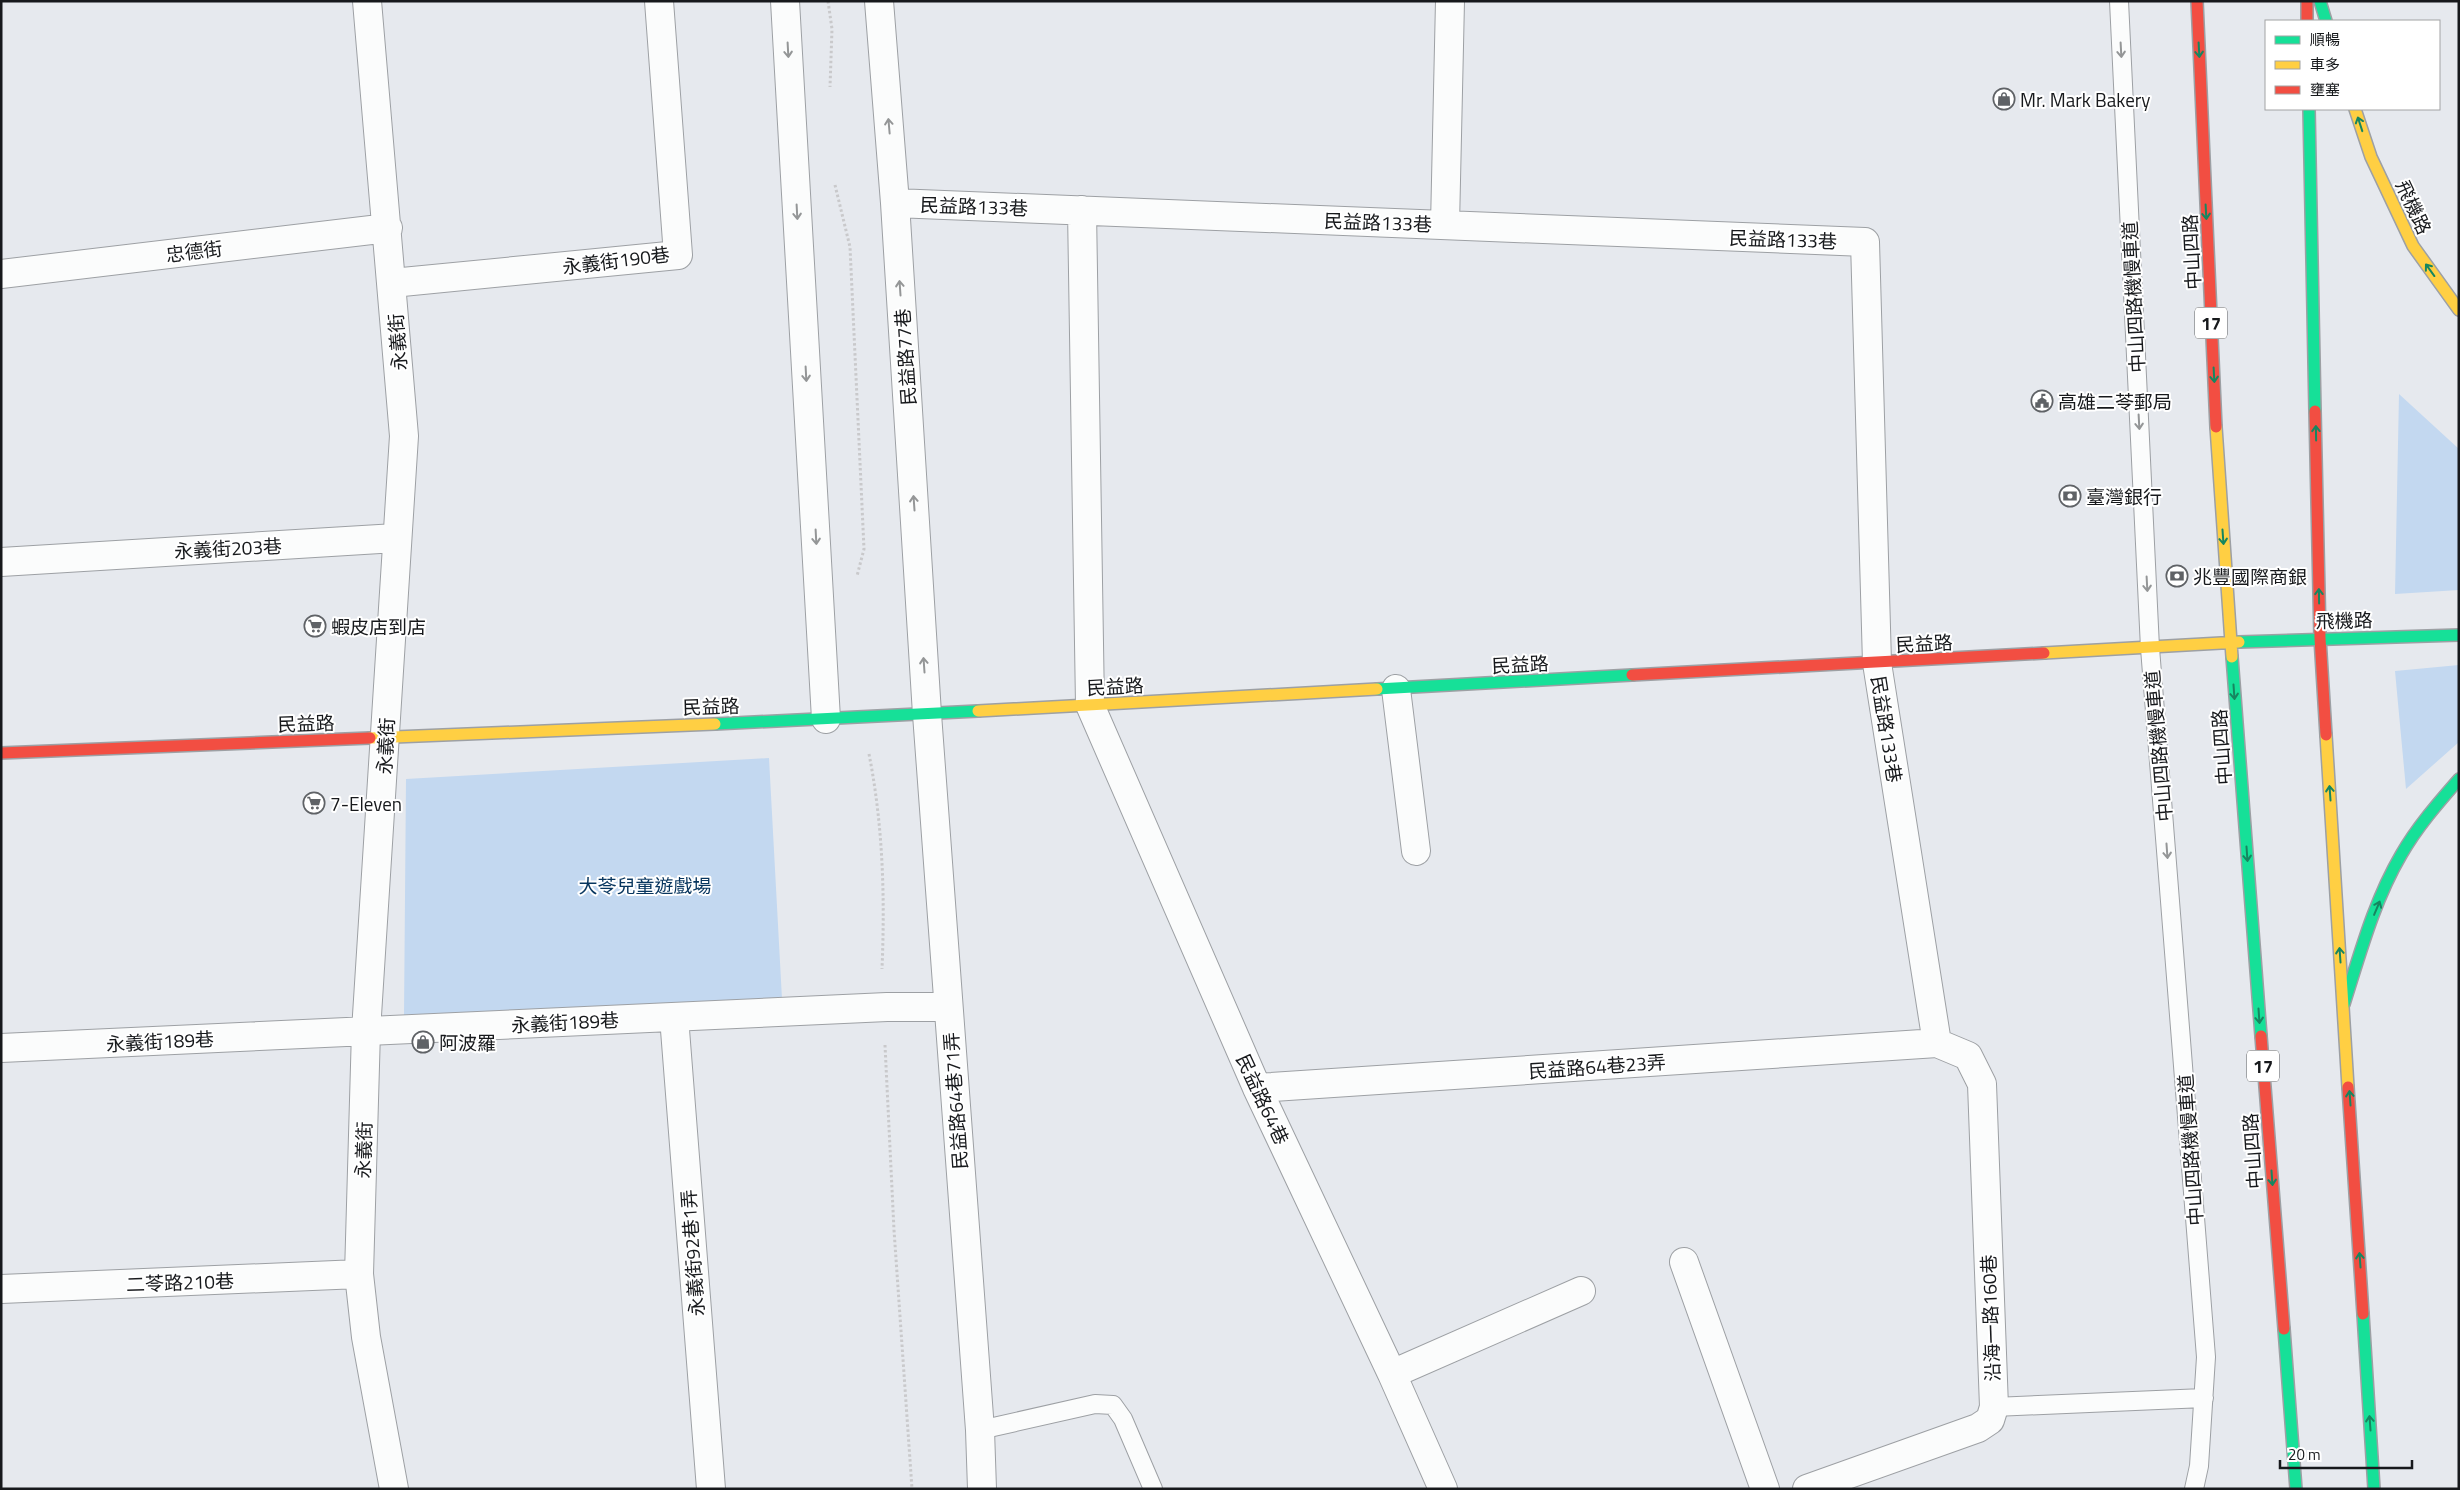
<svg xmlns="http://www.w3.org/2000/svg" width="2460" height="1490" viewBox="0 0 2460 1490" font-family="'Titillium Web','Noto Sans TC',sans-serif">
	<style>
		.green { fill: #c3d8f0 }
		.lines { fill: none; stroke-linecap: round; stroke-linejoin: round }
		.lane-casing { stroke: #9da0a4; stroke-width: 20 }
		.street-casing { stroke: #9da0a4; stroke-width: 30 }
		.fast-casing { stroke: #9da0a4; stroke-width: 14 }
		.slow-casing { stroke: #9da0a4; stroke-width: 14 }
		.jam-casing { stroke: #9da0a4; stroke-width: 14 }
		.path { stroke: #c9c9cb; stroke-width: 3; stroke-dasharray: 2.5 2.5; stroke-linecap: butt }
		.lane { stroke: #fbfcfc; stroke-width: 18 }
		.street { stroke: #fbfcfc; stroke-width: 28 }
		.fast { stroke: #16e098; stroke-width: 11 }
		.slow { stroke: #ffcf43; stroke-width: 11 }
		.jam { stroke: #f24e42; stroke-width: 11 }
		.oneway { stroke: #949697 }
		.oneway2 { stroke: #168660 }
		.labels { text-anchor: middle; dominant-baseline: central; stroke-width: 4; stroke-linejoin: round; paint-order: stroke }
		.shield { fill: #fff; stroke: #5d5e60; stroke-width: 1 }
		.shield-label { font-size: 18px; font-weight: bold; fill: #17191c }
		.poi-label { font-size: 19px; fill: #17191c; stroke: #fff; text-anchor: start }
		.street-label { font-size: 19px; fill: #17191c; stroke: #fff }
		.park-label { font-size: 19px; fill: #07355e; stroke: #fff }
	</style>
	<rect width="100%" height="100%" fill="#e6e9ee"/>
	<path class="green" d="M2399 394 2459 449V590L2395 594Z
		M2459 665V742L2406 789 2395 671Z
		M769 758 782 999 404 1015 406 779Z"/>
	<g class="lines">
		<g class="lane-casing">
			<path id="lane" d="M2119 1 2150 648 2206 1357 2199 1466 2194 1489
				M1994 1407 2204 1398
				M980 1430 1095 1404 1113 1405 1123 1419 1153 1489"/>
		</g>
		<g class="street-casing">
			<path id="street" d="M367 1 404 436 366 1031 359 1274 366 1337 394 1489
				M785 1 826 719
				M879 1 895 203 927 714 980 1430 982 1489
				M895 203 1865 242 1877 663 1937 1043
				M1082 210 1090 705 1257 1088 1392 1374 1443 1489
				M1445 225 1450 1
				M1 274 388 228
				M392 283 678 255 659 1
				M1 562 396 538
				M1396 689 1416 851
				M674 1017 711 1489
				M1 1048 887 1007H948
				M1257 1088 1937 1043 1968 1056 1982 1084 1994 1407 1990 1420 1978 1428 1807 1489
				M1684 1262 1765 1489
				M1 1289 359 1274
				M1392 1374 1581 1291"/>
		</g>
		<g class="fast-casing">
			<path id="fast" d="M2320 1 2326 21
				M2309 109 2315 411
				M2239 642 2459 635
				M2232 657 2261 1036
				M1377 689 1632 675
				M715 724 978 711
				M2344 1004C2360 954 2374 901 2401 855 2417 827 2438 803 2459 779
				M2363 1314 2374 1489
				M2284 1329 2296 1489"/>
		</g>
		<g class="slow-casing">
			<path id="slow" d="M2355 109 2371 157 2413 246 2459 310
				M2216 427 2232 657
				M2044 653 2239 642
				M978 711 1377 689
				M2326 735 2348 1087
				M370 738 715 724"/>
		</g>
		<g class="jam-casing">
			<path id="jam" d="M2197 1 2216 427
				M2307 1V21
				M2315 411 2320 638 2326 735
				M1632 675 2044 653
				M1 753 370 738
				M2261 1036 2284 1329
				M2348 1087 2363 1314"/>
		</g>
		<path class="path" d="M828 1 832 29 830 87
			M835 185 850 247 864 549 857 576
			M869 754C883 825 885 897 882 969
			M885 1045 894 1230 912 1489"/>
		<use href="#lane" class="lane"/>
		<use href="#street" class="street"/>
		<use href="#fast" class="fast"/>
		<use href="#slow" class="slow"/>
		<use href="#jam" class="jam"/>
	</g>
	<defs><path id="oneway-shaft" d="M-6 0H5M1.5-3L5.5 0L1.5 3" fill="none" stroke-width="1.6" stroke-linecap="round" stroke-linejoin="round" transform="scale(1.25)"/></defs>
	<g class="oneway">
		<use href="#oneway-shaft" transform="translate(788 50) rotate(87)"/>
		<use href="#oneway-shaft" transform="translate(2121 50) rotate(87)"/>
		<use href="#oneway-shaft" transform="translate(889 126) rotate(-95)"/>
		<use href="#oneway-shaft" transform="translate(797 212) rotate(87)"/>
		<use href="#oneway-shaft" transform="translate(900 288) rotate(-94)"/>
		<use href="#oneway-shaft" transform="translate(806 374) rotate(87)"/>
		<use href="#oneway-shaft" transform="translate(2139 422) rotate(87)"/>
		<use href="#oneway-shaft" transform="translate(914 503) rotate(-94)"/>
		<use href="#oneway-shaft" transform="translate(816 537) rotate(87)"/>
		<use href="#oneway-shaft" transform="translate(2147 584) rotate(87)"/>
		<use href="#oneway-shaft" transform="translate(924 665) rotate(-94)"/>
		<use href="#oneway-shaft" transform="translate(2167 851) rotate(86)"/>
	</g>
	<g class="oneway2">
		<use href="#oneway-shaft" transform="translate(2199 50) rotate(87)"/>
		<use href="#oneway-shaft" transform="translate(2360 124) rotate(-108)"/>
		<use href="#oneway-shaft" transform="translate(2206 212) rotate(87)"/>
		<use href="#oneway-shaft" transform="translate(2430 270) rotate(-126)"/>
		<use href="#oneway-shaft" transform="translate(2214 375) rotate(87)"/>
		<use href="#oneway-shaft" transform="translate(2316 433) rotate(-91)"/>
		<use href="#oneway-shaft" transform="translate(2223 537) rotate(86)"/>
		<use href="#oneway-shaft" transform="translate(2319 596) rotate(-91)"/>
		<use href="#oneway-shaft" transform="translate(2234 692) rotate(86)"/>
		<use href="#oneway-shaft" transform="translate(2330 793) rotate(-94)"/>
		<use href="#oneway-shaft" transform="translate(2247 854) rotate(86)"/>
		<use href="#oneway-shaft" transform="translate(2377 908) rotate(-67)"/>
		<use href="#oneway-shaft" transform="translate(2340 955) rotate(-94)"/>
		<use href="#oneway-shaft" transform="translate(2259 1016) rotate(86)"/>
		<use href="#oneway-shaft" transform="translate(2350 1098) rotate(-94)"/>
		<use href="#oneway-shaft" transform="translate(2272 1178) rotate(86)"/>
		<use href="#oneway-shaft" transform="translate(2360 1260) rotate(-94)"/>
		<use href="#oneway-shaft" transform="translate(2370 1423) rotate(-94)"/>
	</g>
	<defs>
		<g id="shop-ring" transform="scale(1.125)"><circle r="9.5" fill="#fff" stroke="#5f6266" stroke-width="1.5"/><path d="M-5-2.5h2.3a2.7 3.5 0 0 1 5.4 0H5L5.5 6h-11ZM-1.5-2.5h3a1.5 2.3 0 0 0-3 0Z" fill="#5f6266"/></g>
		<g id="civic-ring" transform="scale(1.125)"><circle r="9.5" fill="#fff" stroke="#5f6266" stroke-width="1.5"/><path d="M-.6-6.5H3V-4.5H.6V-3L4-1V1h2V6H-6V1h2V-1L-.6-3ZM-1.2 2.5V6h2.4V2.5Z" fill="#5f6266"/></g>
		<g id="bank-ring" transform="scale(1.125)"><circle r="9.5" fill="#fff" stroke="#5f6266" stroke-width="1.5"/><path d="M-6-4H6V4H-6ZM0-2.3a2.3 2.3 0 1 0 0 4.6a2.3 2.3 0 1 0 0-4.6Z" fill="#5f6266"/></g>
		<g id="supermarket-ring" transform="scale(1.125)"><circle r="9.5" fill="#fff" stroke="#5f6266" stroke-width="1.5"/><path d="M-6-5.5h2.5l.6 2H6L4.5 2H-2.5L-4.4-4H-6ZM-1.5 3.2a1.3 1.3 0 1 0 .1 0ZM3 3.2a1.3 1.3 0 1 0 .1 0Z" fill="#5f6266"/></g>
	</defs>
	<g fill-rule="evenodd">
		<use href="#shop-ring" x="2004" y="99"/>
		<use href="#civic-ring" x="2042" y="401"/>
		<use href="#bank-ring" x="2070" y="496"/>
		<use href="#bank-ring" x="2177" y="576"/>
		<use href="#supermarket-ring" x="315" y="626"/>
		<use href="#supermarket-ring" x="314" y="803"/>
		<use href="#shop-ring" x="423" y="1042"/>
	</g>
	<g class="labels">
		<g class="shield">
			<rect x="2195" y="307.5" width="32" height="31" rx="4"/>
			<rect x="2247" y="1050.5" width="32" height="31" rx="4"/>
		</g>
		<g class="shield-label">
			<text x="2211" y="323">17</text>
			<text x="2263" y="1066">17</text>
		</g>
		<g class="poi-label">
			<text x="2020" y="99">Mr. Mark Bakery</text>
			<text x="2058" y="401">高雄二苓郵局</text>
			<text x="2086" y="496">臺灣銀行</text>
			<text x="2193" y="576">兆豐國際商銀</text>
			<text x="331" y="626">蝦皮店到店</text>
			<text x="330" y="803">7-Eleven</text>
			<text x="439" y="1042">阿波羅</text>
		</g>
		<g class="street-label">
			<text transform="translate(974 206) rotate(2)">民益路133巷</text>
			<text transform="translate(2414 207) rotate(65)">飛機路</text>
			<text transform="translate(1378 222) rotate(2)">民益路133巷</text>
			<text transform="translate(1783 239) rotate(2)">民益路133巷</text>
			<text transform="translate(194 251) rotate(-7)">忠德街</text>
			<text transform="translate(2191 252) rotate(-93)">中山四路</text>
			<text transform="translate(616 260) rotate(-7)">永義街190巷</text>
			<text transform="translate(2133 297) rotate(-93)">中山四路機慢車道</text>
			<text transform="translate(397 342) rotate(-94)">永義街</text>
			<text transform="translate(905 357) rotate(-94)">民益路77巷</text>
			<text transform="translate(228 548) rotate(-3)">永義街203巷</text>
			<text transform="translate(2344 620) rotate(-1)">飛機路</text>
			<text transform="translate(1924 643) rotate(-3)">民益路</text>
			<text transform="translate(1520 664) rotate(-3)">民益路</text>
			<text transform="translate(1115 686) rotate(-3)">民益路</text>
			<text transform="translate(711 706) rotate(-2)">民益路</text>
			<text transform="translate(306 723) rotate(-2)">民益路</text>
			<text transform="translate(1887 729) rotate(81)">民益路133巷</text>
			<text transform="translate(385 746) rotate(-87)">永義街</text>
			<text transform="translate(2158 746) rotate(-95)">中山四路機慢車道</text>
			<text transform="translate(2221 747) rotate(-94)">中山四路</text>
			<text transform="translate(565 1022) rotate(-3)">永義街189巷</text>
			<text transform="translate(160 1041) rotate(-3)">永義街189巷</text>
			<text transform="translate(1597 1066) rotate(-4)">民益路64巷23弄</text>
			<text transform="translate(1263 1099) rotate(65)">民益路64巷</text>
			<text transform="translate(955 1101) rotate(-94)">民益路64巷71弄</text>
			<text transform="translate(363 1150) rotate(-88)">永義街</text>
			<text transform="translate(2190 1150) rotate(-94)">中山四路機慢車道</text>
			<text transform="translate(2252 1151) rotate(-94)">中山四路</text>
			<text transform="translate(692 1253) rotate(-94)">永義街92巷1弄</text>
			<text transform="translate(180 1282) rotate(-2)">二苓路210巷</text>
			<text transform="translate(1990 1318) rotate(-92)">沿海一路160巷</text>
		</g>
		<g class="park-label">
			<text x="645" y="885">大苓兒童遊戲場</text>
		</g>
	</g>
	<rect width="2460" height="1490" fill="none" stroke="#17191c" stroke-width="5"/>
	<rect x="2265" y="20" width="175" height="90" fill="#ffffff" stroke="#a2a3a4"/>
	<rect x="2275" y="36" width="25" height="8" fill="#16e098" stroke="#a2a3a4"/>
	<text x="2310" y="45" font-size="15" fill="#17191c">順暢</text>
	<rect x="2275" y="61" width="25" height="8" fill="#ffcf43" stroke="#a2a3a4"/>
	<text x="2310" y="70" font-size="15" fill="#17191c">車多</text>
	<rect x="2275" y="86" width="25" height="8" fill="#f24e42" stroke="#a2a3a4"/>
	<text x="2310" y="95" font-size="15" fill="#17191c">壅塞</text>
	<path d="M2280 1460v8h132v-8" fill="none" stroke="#17191c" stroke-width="2.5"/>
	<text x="2288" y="1460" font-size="15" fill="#17191c" stroke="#ffffff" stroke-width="4" paint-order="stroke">20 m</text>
</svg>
